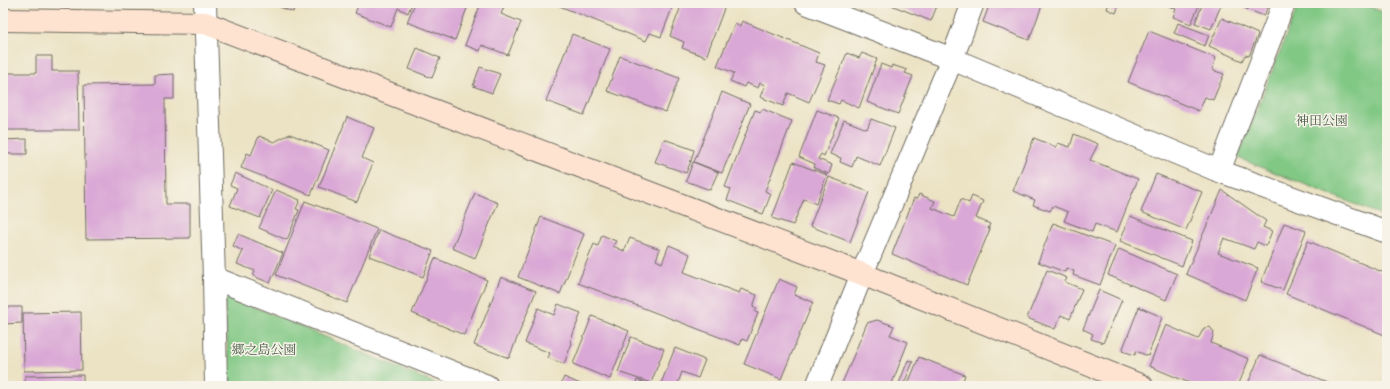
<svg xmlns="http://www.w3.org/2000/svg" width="1390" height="389" viewBox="0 0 1390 389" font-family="'Libre Bodoni','Noto Serif JP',serif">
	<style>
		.green { fill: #81c884; stroke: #567a58 }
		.building { fill: #daa8d6 }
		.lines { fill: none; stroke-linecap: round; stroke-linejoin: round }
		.street-casing { stroke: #6f6b61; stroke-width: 24 }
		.secondary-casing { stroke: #6f6b61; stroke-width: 24 }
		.street { stroke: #fff; stroke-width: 22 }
		.secondary { stroke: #fee3d1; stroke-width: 22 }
		.labels { text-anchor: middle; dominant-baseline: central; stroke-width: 3; stroke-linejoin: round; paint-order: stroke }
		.park-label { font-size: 13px; fill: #455a46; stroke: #f7f3e8 }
	</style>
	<rect width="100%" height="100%" fill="#f7f3e8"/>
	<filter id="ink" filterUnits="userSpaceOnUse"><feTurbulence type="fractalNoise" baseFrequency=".025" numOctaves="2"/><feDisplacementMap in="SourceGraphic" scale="8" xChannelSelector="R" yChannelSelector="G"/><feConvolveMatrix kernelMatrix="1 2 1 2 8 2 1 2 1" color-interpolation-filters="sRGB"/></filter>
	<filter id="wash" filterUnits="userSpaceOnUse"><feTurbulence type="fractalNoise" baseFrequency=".012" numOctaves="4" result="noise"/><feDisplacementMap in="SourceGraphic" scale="16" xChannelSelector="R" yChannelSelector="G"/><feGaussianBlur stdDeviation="0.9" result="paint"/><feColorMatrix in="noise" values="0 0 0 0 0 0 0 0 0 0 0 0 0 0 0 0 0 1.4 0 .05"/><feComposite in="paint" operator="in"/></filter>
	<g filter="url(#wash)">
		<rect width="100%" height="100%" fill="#ece3c5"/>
		<path class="green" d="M1299 3H1361L1387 14V217L1238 158Z
			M224 294 441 386H230Z"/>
		<g id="blocks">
			<path class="building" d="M275 3H296L293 12 274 5Z
				M359 3H412L408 13 398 8 391 27 355 13Z
				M415 3H469L455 40 407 22Z
				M481 3H493L504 7 501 14 521 22 508 55 482 45 480 51 465 45Z
				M552 3H674L661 37 650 33 646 41Z
				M682 3H717L725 6 706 57 682 48 684 42 670 36Z
				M886 3H938L931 21Z
				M990 3H1043L1029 40 983 22Z
				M1109 3H1120L1116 13 1107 9Z
				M1161 3H1200L1191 24 1173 17 1176 9Z
				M1203 3H1222L1211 29 1195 23Z
				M1231 3H1270L1264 16Z
				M1222 18 1258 34 1249 56 1245 55 1242 61 1209 46Z
				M742 21 819 53 816 62 825 65 809 102 788 93 783 106 760 97 765 85 760 83 758 88 746 83 744 87 730 81 734 73 717 66 735 23 740 26Z
				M1178 23 1209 35 1205 46 1174 33Z
				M1149 31 1216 58 1212 70 1224 74 1213 100 1205 97 1199 111 1128 82Z
				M572 34 610 49 584 115 546 101Z
				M417 48 440 58 432 78 409 69Z
				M847 53 859 58 862 53 877 59 859 108 841 100 839 104 827 100Z
				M36 56H52V71H78L79 130H3V73H36Z
				M620 56 679 78 666 112 607 91Z
				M881 64 891 68 892 65 907 70 905 73 913 76 898 114 867 102Z
				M480 67 500 74 492 93 473 86Z
				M174 74V99H165L166 204H190V238L86 239 84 85 155 84V75Z
				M722 92 750 104 722 173 694 162Z
				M762 109 792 121 765 191 771 194 763 214 727 200 731 189 725 187 755 110 761 112Z
				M817 110 839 118 824 156 821 154 818 159 832 165 829 174 814 168 815 164 799 157Z
				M347 117 374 128 362 158 373 163 357 202 319 187Z
				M871 119 895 128 880 166 856 156 852 167 840 162 841 158 830 154 844 120 867 129Z
				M290 134 329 150 311 195 241 168 247 153 251 155 259 136 274 142Z
				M1074 134 1098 144 1090 160 1138 179 1117 232 1095 224 1092 232 1064 221 1068 212 1053 206 1050 211 1033 205 1035 200 1013 191 1034 138 1056 147 1058 143 1070 147Z
				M27 139V154H3V140Z
				M664 139 694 150 691 161H689H691L686 173 655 162Z
				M693 162 718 172 710 190 686 181Z
				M793 162 827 175 816 204 804 199 793 225 772 218Z
				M235 173 272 190 260 218 230 206 237 188 230 185Z
				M1156 174 1202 192 1186 230 1141 212Z
				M829 177 869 192 850 242 810 226Z
				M276 190 300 200 296 209 299 210 287 240 259 228Z
				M1222 190 1266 221 1263 227 1272 231 1266 246 1257 242 1254 249 1224 238 1218 253 1258 268 1245 300 1186 274Z
				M475 193 498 203 475 258 452 248Z
				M919 194 935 201 932 208 954 217 961 199 969 203 972 196 983 201 976 218 990 224 988 229H990L967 285 892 254 914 198 917 199Z
				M305 201 377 229 347 303 276 275Z
				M1130 216 1192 241 1182 266 1120 241Z
				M541 217 584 234 560 294 518 277Z
				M1053 223 1115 246 1100 285 1073 275 1074 271 1069 269 1066 268 1065 272 1038 262Z
				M1284 223 1306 231 1283 290 1261 282Z
				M379 230 433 251 423 277 369 256Z
				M238 234 283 253 270 283 253 276 255 271 237 264 243 251 233 246Z
				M602 235 616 241 613 246 624 251 630 238 660 249 656 260 662 263 669 245 690 254 684 272 739 293 741 289 757 295 753 307 757 308 755 312 758 313 747 341 742 339 740 345 578 283 594 244 598 246Z
				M1308 241 1387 274V336L1286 294Z
				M1119 249 1177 274 1166 300 1108 275Z
				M435 258 487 280 464 335 412 313Z
				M1047 270 1067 278 1065 282 1082 289 1070 319 1061 315 1055 329 1027 318Z
				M501 277 536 291 509 358 474 345Z
				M779 279 797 287 794 295 813 302 781 379 744 364Z
				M1099 290 1122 300 1103 343 1091 339 1093 334 1083 329Z
				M558 304 581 313 570 342 572 343 564 364 548 358 550 353 525 343 538 308 554 315Z
				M3 307H22V323L3 324Z
				M1139 307 1162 317 1148 356 1136 351 1135 355 1122 351Z
				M81 312 82 370 24 371 23 313Z
				M592 316 629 331 610 379 573 364Z
				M877 320 894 326 890 335 908 342 891 386H841L867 323Z
				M1166 325 1198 339 1204 328 1210 327 1214 332 1211 343 1249 359 1238 386H1197L1149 366Z
				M631 337 664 349 651 383 618 372Z
				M675 348 705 360 698 378 682 372 677 386H660Z
				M1260 355 1337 386H1247Z
				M919 357 965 375 961 386H907Z
				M908 360 913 362 903 386H898Z
				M83 375V386H25V376Z
				M564 377 585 386H560Z
				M637 380 654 386H635Z"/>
		</g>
	</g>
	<g filter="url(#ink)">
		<use href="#blocks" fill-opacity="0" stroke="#6f6b61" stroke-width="1"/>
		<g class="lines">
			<g class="street-casing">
				<path id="street" d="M205 3 214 278 216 386
					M806 3 952 59 1219 171 1387 232
					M1219 171 1284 3
					M214 278 487 386
					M817 386 862 274 952 59 973 3"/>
			</g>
			<g class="secondary-casing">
				<path id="secondary" d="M3 20 205 23 862 274 1142 386"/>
			</g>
			<use href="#street" class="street"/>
			<use href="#secondary" class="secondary"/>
		</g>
	</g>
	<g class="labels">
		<g class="park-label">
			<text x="1322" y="121">神田公園</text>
			<text x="264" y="350">郷之島公園</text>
		</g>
	</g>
	<rect width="1390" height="389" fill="none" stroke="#f7f3e8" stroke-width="16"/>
</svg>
